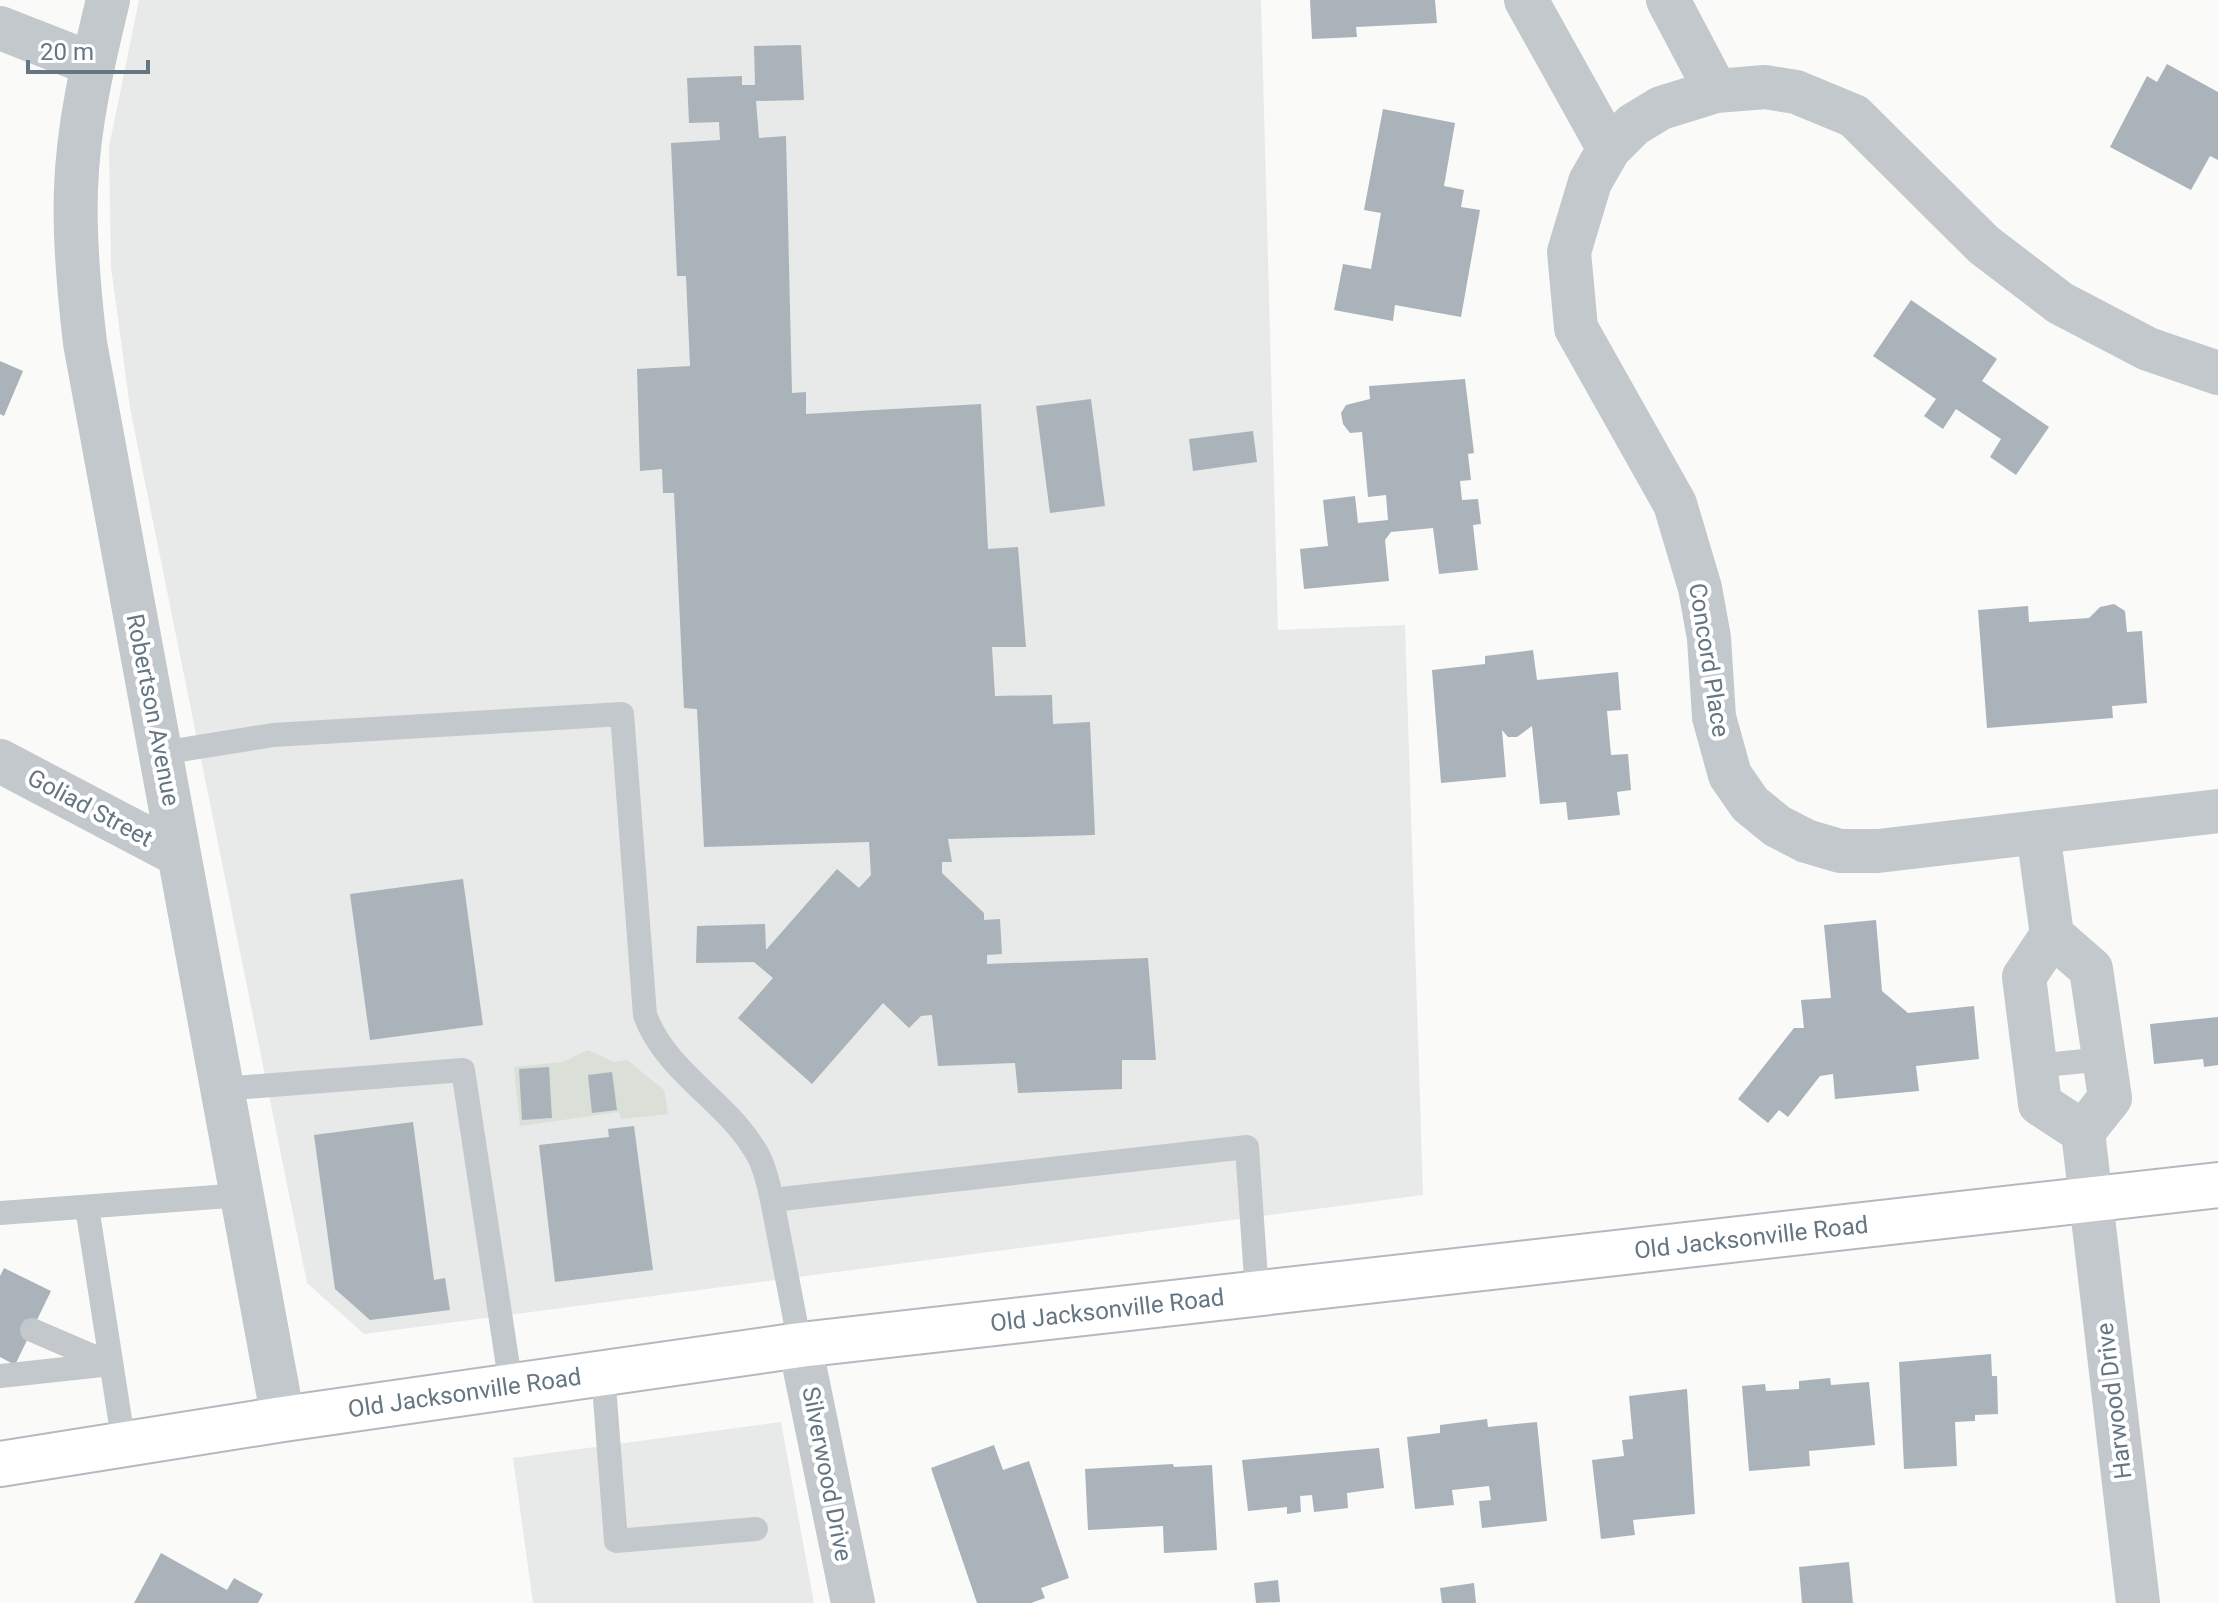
<svg xmlns="http://www.w3.org/2000/svg" width="2218" height="1603" viewBox="0 0 2218 1603" font-family="Roboto,sans-serif">
	<style>
		.built { fill: #e8e9e9 }
		.park { fill: #dadfd7 }
		.building { fill: #aab3b9 }
		.lines { fill: none; stroke-linecap: round; stroke-linejoin: round }
		.secondary-casing { stroke: #b3babf; stroke-width: 48 }
		.lane { stroke: #c3c8cc; stroke-width: 24 }
		.street { stroke: #c3c8cc; stroke-width: 44 }
		.secondary { stroke: #fff; stroke-width: 44 }
		.labels { text-anchor: middle; dominant-baseline: central; stroke-width: 8; stroke-linejoin: round; paint-order: stroke }
		.street-label { font-size: 24px; fill: #657683; stroke: #fff }
	</style>
	<rect width="100%" height="100%" fill="#fafaf8"/>
	<path class="built" d="M139 0H1261L1278 630 1405 625 1423 1195 364 1334 307 1283 130 408 111 267 109 147Z
		M781 1422 814 1603H533L513 1458Z"/>
	<path class="park" d="M588 1050 614 1062 627 1060 664 1090 668 1114 621 1119 619 1112 520 1126 514 1067 563 1062Z"/>
	<path class="building" d="M1310 0H1435L1437 23 1356 27 1357 37 1312 39Z
		M801 45 804 100 756 101 759 138 786 136 792 393 806 392V414L981 404 988 549 1018 547 1026 647H992L995 696 1052 695 1053 724 1090 722 1095 835 948 839 952 862H942V873L984 913V920L1000 919 1002 954 987 955V964L1148 958 1156 1060H1122V1089L1018 1093 1015 1063 938 1066 932 1015 921 1016 909 1028 883 1003 812 1084 738 1018 773 978 754 962 696 963 697 926 765 924 766 950 837 869 859 888 871 875 869 842 704 847 697 709 684 708 674 493H663L662 469 640 471 637 369 690 366 686 276H677L671 143 720 140 719 122 689 123 687 78 742 76V85H755L754 46Z
		M2167 64 2218 92V160L2210 156 2191 190 2110 147 2147 76 2157 82Z
		M1383 109 1455 123 1444 186 1464 190 1461 207 1480 210 1461 317 1395 305 1393 321 1334 310 1343 264 1371 269 1381 213 1364 210Z
		M1911 300 1997 359 1982 381 2049 427 2016 475 1990 457 2001 439 1956 409 1943 429 1924 416 1936 399 1873 356Z
		M0 361 23 371 4 416 0 414Z
		M1465 379 1474 453 1468 454 1471 480 1460 481 1462 500 1478 499 1481 524 1473 525 1478 570 1439 574 1433 528 1391 532 1385 540 1389 581 1304 589 1300 549 1328 546 1323 500 1355 496 1358 523 1388 520 1386 495 1368 497 1362 432 1350 433 1343 424 1341 413 1346 405 1370 399 1369 386Z
		M1091 399 1105 506 1050 513 1036 406Z
		M1253 431 1257 462 1193 471 1189 439Z
		M2114 604 2125 611 2127 632 2142 631 2147 703 2112 706 2113 718 1987 728 1978 610 2028 606 2029 622 2089 618 2100 607Z
		M1533 650 1537 680 1618 672 1621 710 1607 711 1611 755 1628 754 1631 790 1617 792 1620 815 1568 820 1566 802 1540 804 1532 726 1517 737H1508L1502 730 1506 777 1441 783 1432 670 1485 664V656Z
		M463 879 483 1025 370 1040 350 894Z
		M1876 920 1882 991 1908 1013 1974 1006 1979 1059 1916 1066 1919 1091 1835 1099 1833 1074 1820 1076 1788 1117 1779 1110 1768 1123 1738 1099 1794 1028H1804L1801 1000 1831 998 1824 925Z
		M2218 1017V1065L2204 1067 2203 1059 2154 1064 2150 1024Z
		M549 1067 552 1118 522 1120 519 1069Z
		M612 1072 617 1110 592 1113 588 1075Z
		M413 1122 434 1280 445 1278 450 1310 370 1320 335 1289 314 1135Z
		M634 1126 653 1270 555 1282 539 1145 609 1137 608 1129Z
		M4 1268 51 1291 15 1365 0 1357V1276Z
		M1991 1354 1992 1376H1997L1998 1414 1975 1415V1421L1955 1422 1957 1466 1904 1469 1899 1362Z
		M1830 1378 1831 1385 1869 1382 1875 1445 1809 1451 1810 1466 1749 1471 1742 1386 1765 1384 1766 1391 1799 1389V1381Z
		M1687 1389 1695 1514 1633 1520 1635 1535 1601 1539 1592 1460 1624 1456 1622 1440 1633 1439 1629 1396Z
		M1487 1419 1488 1427 1537 1422 1547 1521 1482 1528 1479 1501 1491 1500 1489 1486 1452 1490 1454 1505 1415 1509 1407 1437 1440 1433V1425Z
		M994 1445 1003 1470 1029 1461 1069 1578 1041 1588 1045 1598 1031 1603H977L931 1468Z
		M1379 1448 1384 1488 1347 1493 1348 1508 1314 1512 1312 1495 1300 1496 1301 1512 1287 1514V1507L1248 1511 1242 1460Z
		M1173 1464 1174 1467 1212 1465 1217 1550 1164 1553 1163 1526 1088 1530 1085 1469Z
		M161 1553 227 1590 234 1578 263 1594 258 1603H134Z
		M1849 1562 1853 1603H1802L1799 1567Z
		M1278 1580 1280 1602 1256 1603 1254 1583Z
		M1474 1583 1476 1603H1442L1440 1588Z"/>
	<g class="lines">
		<g class="secondary-casing">
			<g id="secondary">
				<path id="s1" d="M0 1464 283 1419 800 1345 2218 1185"/>
			</g>
		</g>
		<path class="lane" d="M161 753 273 735 622 714 645 1015C667 1075 732 1103 760 1159 766 1172 769 1186 772 1200
			M2035 1066 2104 1059
			M222 1089 463 1070 511 1386
			M87 1207 124 1445
			M0 1213 242 1195
			M32 1330 111 1364
			M800 1345 772 1200 1247 1147 1257 1293
			M603 1373 616 1541 756 1529
			M0 1376 111 1364"/>
		<path class="street" d="M108 0C93 62 78 125 76 189 74 240 79 292 85 343L283 1419
			M1526 0 1609 149
			M1668 0 1716 91
			M0 28 92 64
			M2218 373 2148 349 2060 303 1984 245 1854 116 1796 92 1765 87 1716 91 1661 108 1633 125 1609 149 1590 182 1569 252 1576 328 1675 504 1700 588 1709 638 1714 717 1730 775 1750 804 1777 826 1806 841 1840 851H1878L2218 811
			M0 761 179 855
			M2038 832 2052 935 2091 969 2110 1098 2083 1132 2138 1603
			M2052 935 2024 977 2040 1104 2083 1132
			M800 1345 853 1603"/>
		<use href="#secondary" class="secondary"/>
	</g>
	<g class="labels">
		<g class="street-label">
			<text transform="translate(1709 660) rotate(81)">Concord Place</text>
			<text transform="translate(153 710) rotate(79)">Robertson Avenue</text>
			<text transform="translate(90 808) rotate(28)">Goliad Street</text>
			<text stroke="none"><textPath href="#s1" startOffset="1766">Old Jacksonville Road</textPath></text>
			<text stroke="none"><textPath href="#s1" startOffset="1118">Old Jacksonville Road</textPath></text>
			<text stroke="none"><textPath href="#s1" startOffset="470">Old Jacksonville Road</textPath></text>
			<text transform="translate(2114 1401) rotate(-97)">Harwood Drive</text>
			<text transform="translate(827 1474) rotate(79)">Silverwood Drive</text>
		</g>
	</g>
	<path d="M28 60v12h120v-12" fill="none" stroke="#657683" stroke-width="4"/>
	<text x="40" y="60" font-size="24" fill="#657683" stroke="#ffffff" stroke-width="6" paint-order="stroke">20 m</text>
</svg>
